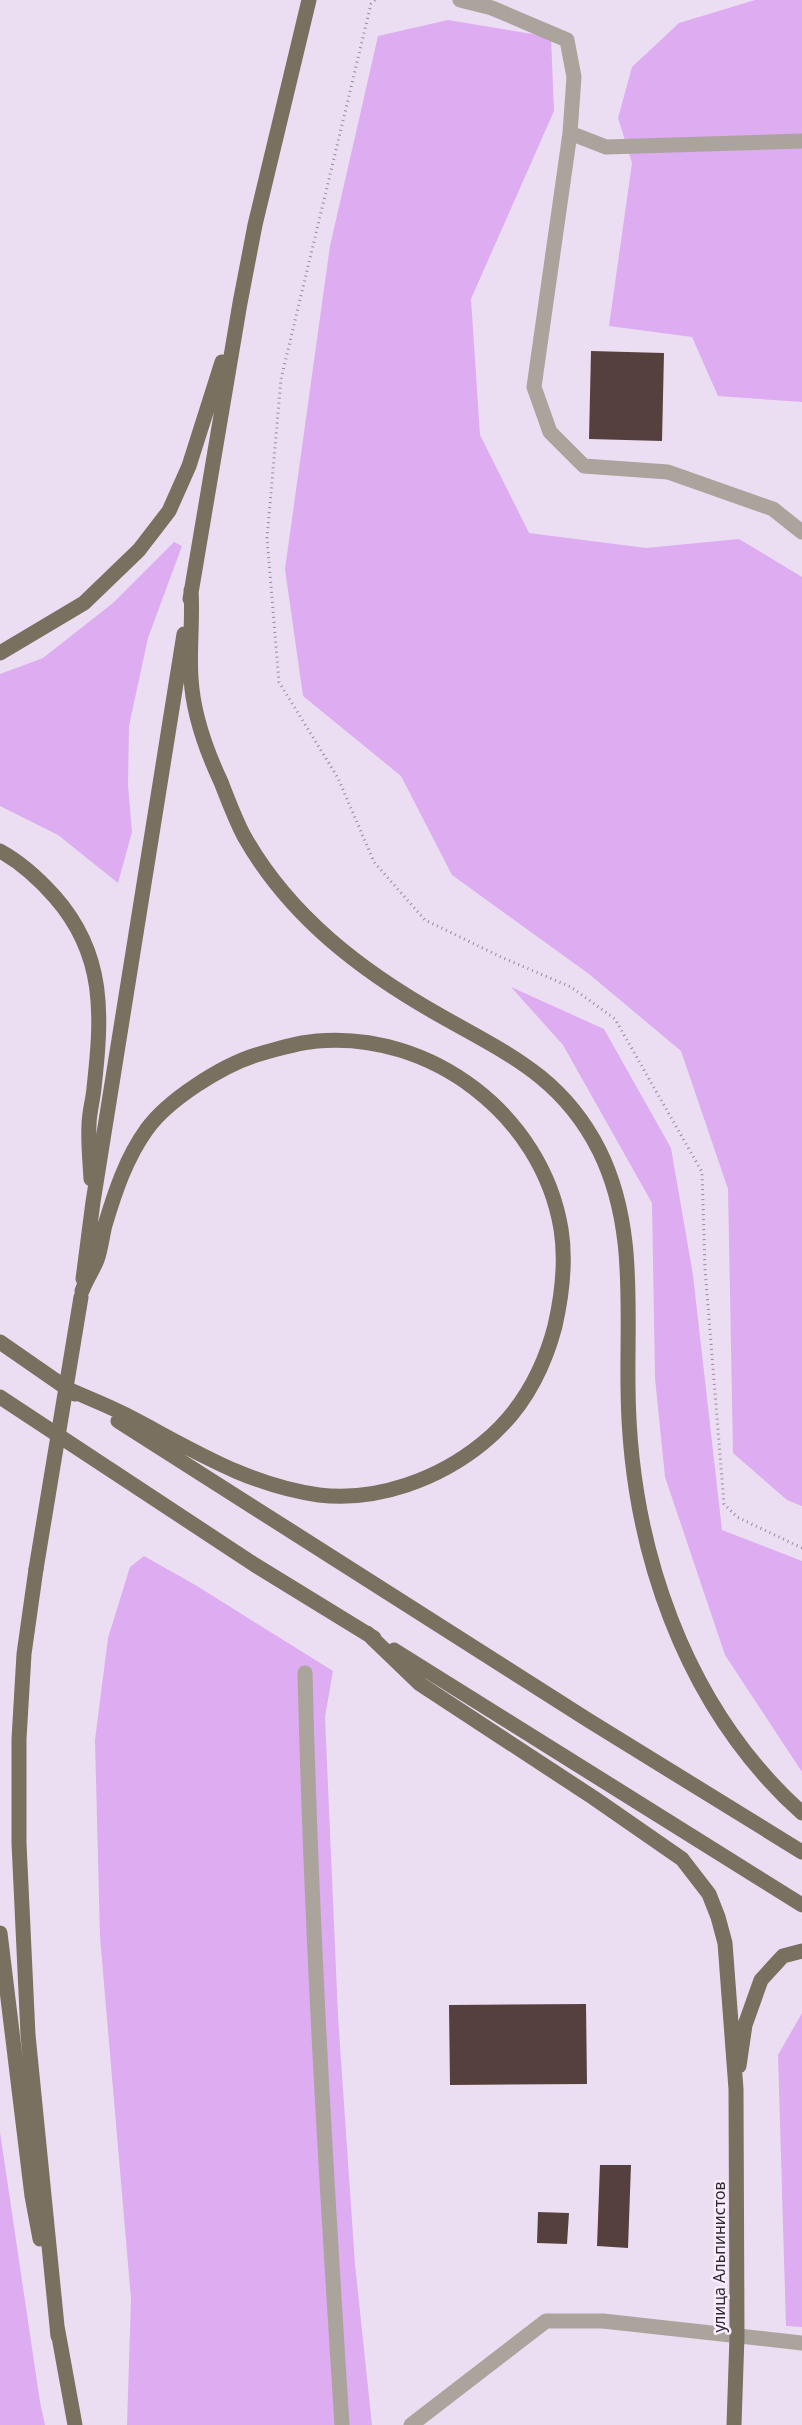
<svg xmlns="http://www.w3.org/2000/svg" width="802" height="2425" viewBox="0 0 802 2425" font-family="'Noto Sans',sans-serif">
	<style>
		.green { fill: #deacf1 }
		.building { fill: #56403e }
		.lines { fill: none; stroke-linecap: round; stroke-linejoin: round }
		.path { stroke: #968b9a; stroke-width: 3; stroke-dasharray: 1 4; stroke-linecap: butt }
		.minor { stroke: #aaa49c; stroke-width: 15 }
		.major { stroke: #797060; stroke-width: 15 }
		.major-bridge { stroke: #797060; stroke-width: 15 }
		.labels { text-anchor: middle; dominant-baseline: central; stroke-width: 5; stroke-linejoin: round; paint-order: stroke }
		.street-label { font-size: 16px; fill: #2e2830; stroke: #f8ecfd }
	</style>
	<rect width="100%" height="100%" fill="#ecdef2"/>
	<path class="green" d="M755 0H802V402L718 396 692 337 609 326 632 163 618 118 632 67 679 23Z
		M448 20 551 37 554 111 471 299 480 435 529 533 646 548 739 539 802 577V1506L787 1500 733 1453 728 1189 681 1051 589 974 452 875 401 776 303 696 285 569 330 246 378 36Z
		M174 542 182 546 148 638 129 726 128 785 132 832 118 883 58 835 0 806V674L43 658 113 603Z
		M511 987 604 1029 671 1148 693 1275 722 1530 802 1561V1772L725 1655 665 1477 655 1378 652 1203 563 1045Z
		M144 1556 197 1586 333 1671 325 1717 338 2016 355 2264 372 2425H127L131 2299 100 1937 95 1740 108 1638 130 1567Z
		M802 2013V2327L786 2326 778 2055Z
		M0 2132 40 2402 45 2425H0Z"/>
	<path class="building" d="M591 351 664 353 662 441 589 439Z
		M586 2004 587 2084 450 2085 449 2005Z
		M600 2165H631L628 2248 597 2246Z
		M538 2212 569 2213 567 2244 537 2243Z"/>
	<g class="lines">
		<path class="path" d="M375 0 371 4 281 379 267 538 279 682 338 778 374 862 425 920 501 957 571 987 615 1019 702 1172 705 1269 724 1504 737 1517 802 1548"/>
		<path class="minor" d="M460 0 492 8 567 40 574 77 570 133 534 387 550 432 584 466 668 472 773 509 802 532
			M570 133 606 147 802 141
			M305 1673C311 1924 326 2174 342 2425
			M411 2425 546 2321H603L802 2343"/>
		<path class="major" d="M191 590C193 619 189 649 191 678 193 714 206 750 221 782 228 800 235 819 244 836 289 916 361 971 441 1016 508 1054 562 1077 599 1150 636 1224 627 1305 628 1386 629 1544 683 1706 802 1813
			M190 599 240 303 255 225 309 0
			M0 653 84 603 139 550 169 511 189 466 222 362
			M0 851C22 863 39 879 55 897 106 955 102 1016 94 1088 93 1100 89 1113 89 1125 88 1143 90 1161 91 1179
			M83 1279 93 1202 184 634
			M0 1342 75 1394
			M68 1389C88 1398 107 1405 126 1415 190 1448 246 1485 319 1495 377 1502 439 1479 483 1443 520 1413 543 1372 555 1326 562 1295 566 1260 561 1229 542 1115 431 1031 317 1041 296 1043 276 1049 256 1055 221 1066 168 1100 147 1129 126 1158 115 1192 105 1225 102 1237 101 1249 97 1260 93 1270 86 1280 82 1291
			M0 1397 255 1565 374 1638
			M118 1421 588 1720 802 1852
			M36 1569 24 1654 19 1739V1843L28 2035 58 2336
			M367 1633 420 1684 594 1798 682 1859 709 1894 718 1917 725 1943 736 2089 737 2336 734 2425
			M394 1650 802 1905
			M0 1933 32 2196 40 2239
			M739 2066 745 2025 761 1980 783 1956 802 1951
			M57 2326 75 2425"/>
		<path class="major-bridge" d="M36 1569 81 1297"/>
	</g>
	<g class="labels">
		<g class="street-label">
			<text transform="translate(719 2257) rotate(-90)">улица Альпинистов</text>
		</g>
	</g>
</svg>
